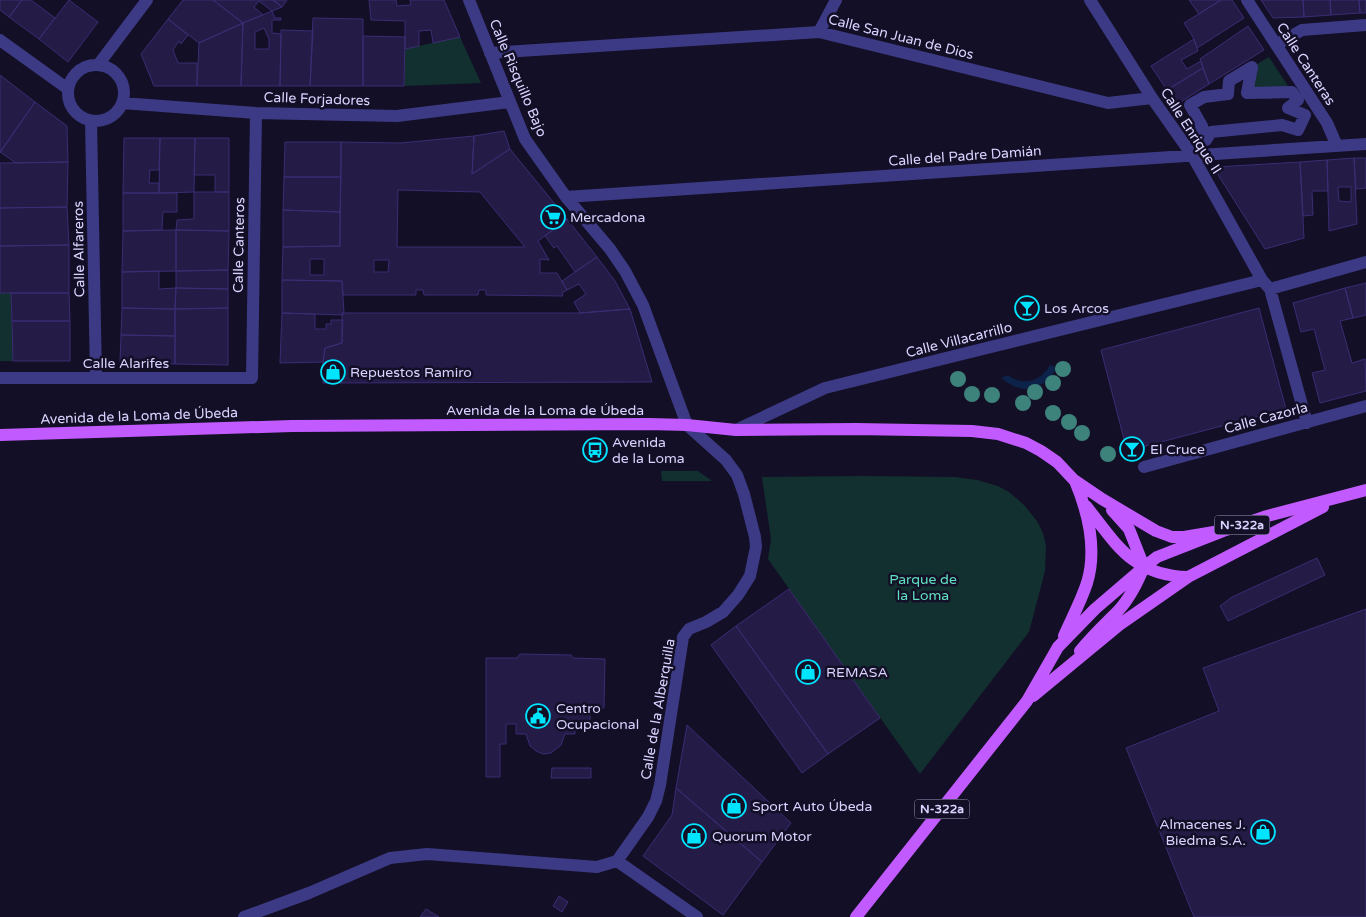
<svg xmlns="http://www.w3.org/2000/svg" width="1366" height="917" viewBox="0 0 1366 917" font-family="'Varela Round',sans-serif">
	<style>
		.green { fill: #12302f }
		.water { fill: #0c2248 }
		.building { fill: #241b47; stroke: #3b2d73; fill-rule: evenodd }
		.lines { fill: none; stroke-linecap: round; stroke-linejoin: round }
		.minor { stroke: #3d3a85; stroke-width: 12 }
		.major { stroke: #c25bff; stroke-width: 12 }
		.tree { fill: #3d827b }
		.labels { text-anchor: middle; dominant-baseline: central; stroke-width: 5; stroke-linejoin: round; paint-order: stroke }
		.shield { fill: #130f26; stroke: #9e99be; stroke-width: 1 }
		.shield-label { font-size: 12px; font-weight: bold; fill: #d9d4ff }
		.street-label { font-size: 14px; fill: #d9d4ff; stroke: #130f26 }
		.poi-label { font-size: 14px; fill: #d9d4ff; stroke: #130f26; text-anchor: start }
		.park-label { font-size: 14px; fill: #5fe0c0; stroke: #130f26 }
	</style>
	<rect width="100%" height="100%" fill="#130f26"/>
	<path class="green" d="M460 37 481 83 404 86 405 49Z
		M1269 57 1292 92 1247 93 1252 67Z
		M0 293H11L13 361H0Z
		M661 471H698L712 481H662Z
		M862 476 955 477 977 480 998 486 1009 492 1024 505 1037 521 1043 533 1046 546 1045 571 1029 632 920 774 768 559 771 539 762 477Z"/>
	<path class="water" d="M1050 365 1057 368C1043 391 1022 396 1001 378L1008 375C1024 387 1041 381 1050 365Z"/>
	<path class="building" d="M0 0H22L9 17 0 10Z
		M22 0H31L55 18 39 39 9 17Z
		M69 0 98 22 68 62 39 39Z
		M183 0H213L243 23 199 43 168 19Z
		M213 0H273L282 7 272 11 259 1 254 7 263 15 243 23Z
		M273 0H287L282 7Z
		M369 0H396L397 6 411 5 410 0H444L460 37 433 43 431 30 419 31V46L405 49V21L371 20Z
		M1189 0H1221L1199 14Z
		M1221 0H1232L1244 18 1197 48 1193 37 1184 23Z
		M1261 0H1303L1304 17 1273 18Z
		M1303 0H1330L1331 15 1304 17Z
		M1330 0H1359L1360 13 1331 15Z
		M1359 0H1366V13H1360Z
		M272 11 275 18H281V20H272V33L281 34 280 86H241L243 23ZM264 28 269 39V49H255V32Z
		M313 18 363 19V86H310Z
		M168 19 188 35 181 44 179 41 173 50 178 63H197V86H154L141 54Z
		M243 23 241 86H197L199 43Z
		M1248 26 1264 50 1209 84 1200 59Z
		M281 30 313 31 310 86H280Z
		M363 36 405 37 404 86H363Z
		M1194 39 1198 51 1181 60 1187 69 1201 61 1203 68 1167 90 1151 66Z
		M1203 68 1209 84 1179 103 1175 101 1167 90Z
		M0 75 35 102 0 153Z
		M35 102 67 126 68 162 16 163 0 152Z
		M504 131 510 149 472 174 474 136Z
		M474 136 472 174 510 149 567 219 538 241 549 260 540 259V273H557L567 290 562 293 563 296 486 295V290H479L478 295H424L423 290H416V295H343L342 281 282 280 283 247 340 246 341 142 400 143ZM398 190 480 192 525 247H397ZM310 259H324V275H310ZM374 260H389L388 272H374Z
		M124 138H160L159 170H150L149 183H159V193H123Z
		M160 138H195L194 192 159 193Z
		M195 138H229V192H215V175H194Z
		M285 142H341V177H284Z
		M1354 158 1357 224 1329 231 1327 160ZM1338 187H1351V202L1339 201Z
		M1354 158H1366V188L1356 189Z
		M1327 160 1328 191H1312L1313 215 1303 216 1300 162Z
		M68 162 67 207 0 208V163Z
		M1300 162 1304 238 1265 249 1215 170 1216 167Z
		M284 177H341L340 212 283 210Z
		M194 192H229V231L176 230 177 220 194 219Z
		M123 193H177V212H163L162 230 123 231Z
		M67 207 69 245 0 246V208Z
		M283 210 340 212V246L283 247Z
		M567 219 597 257 575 272 557 246 554 248 545 236Z
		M176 230 229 231 228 270 176 271Z
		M176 230V271L122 272 123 231Z
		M69 245V293H0V246Z
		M597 257 615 281 630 309 580 313 574 302 586 294 579 284 567 290 562 281Z
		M228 270V289L176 288V271Z
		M159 271V289L176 288 175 309 122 308V272Z
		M282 280 342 281 344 313H342L343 315 282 313Z
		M1366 283V315L1353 318 1345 288Z
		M176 288 228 289V308L175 309Z
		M1345 288 1353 318 1340 321 1352 363 1365 359 1366 391 1320 403 1312 373 1325 370 1314 329 1301 332 1293 303Z
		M11 293H69L70 321H12Z
		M122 308 175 309V336L121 335Z
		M228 308V365L175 364V309Z
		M1259 308 1286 409 1127 451 1101 350Z
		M630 309 652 382 323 383V362L325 348 342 343V313H580Z
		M282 313 315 314V329H326V324H331V320H343L342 343 325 348 323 362 280 363Z
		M12 321H70V361H13Z
		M121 335 175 336V364L120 362Z
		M1317 558 1325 575 1228 621 1220 606 1232 597Z
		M789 589 880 718 828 754 736 626Z
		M1366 609V917H1194L1126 748 1219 711 1203 668Z
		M736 626 828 754 802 773 711 645Z
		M520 654 571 655 573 658 605 659 604 708H590V724H575V734H565L561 745 551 753 543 754 536 751 530 746 526 734H516V724H506V744H500V777H486V658H517Z
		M687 725 791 823 762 862 676 788Z
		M552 768H591V778H551Z
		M676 788 762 862 723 915 643 856 672 815Z
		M559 896 568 902 562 912 553 906Z
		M426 909 439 917H420Z"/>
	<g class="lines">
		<path class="minor" d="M1090 0 1152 98 1192 155 1262 280
			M1247 0 1327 123 1337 146
			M819 32 836 0
			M0 40 68 89
			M1276 45 1302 30 1366 25
			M490 53 819 32 1108 103 1152 98
			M68 93a28 28 0 1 1 56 0a28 28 0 1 1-56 0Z
			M98 65 147 0
			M1252 67 1247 93 1292 92 1298 100 1288 108 1305 115 1298 130 1282 125 1211 132 1206 140 1200 131 1202 126 1190 105 1204 97 1228 94 1229 81Z
			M122 103 256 113 397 116 510 102
			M91 121 96 377
			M566 197 1366 144
			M1270 289 1307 423
			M0 378H252L256 113
			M736 430 825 388 1262 280 1270 289 1366 262
			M1144 467 1366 406
			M617 861 697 917
			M244 917 309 893 390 858 427 854 597 867 617 861 648 817 656 801 660 785 683 637 689 629 706 622 723 612 738 595 750 576 756 547 755 537 744 494 737 475 726 460 687 425 643 305 625 271 610 249 566 197 525 139 469 0"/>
		<path class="major" d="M0 435 292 426 649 424 687 425 736 430 856 429 972 431 998 434 1026 443 1041 451 1057 462 1074 480 1102 499 1156 531 1172 537H1184L1226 530
			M1086 506C1117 545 1132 575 1188 577
			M1064 636C1072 618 1081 601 1087 583 1097 550 1088 512 1075 481
			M1080 651C1092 636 1105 624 1118 611 1130 598 1137 583 1144 567L1129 529 1112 510
			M1033 696 1119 625 1188 577 1323 507
			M856 917 1027 701 1058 647 1095 609 1144 567 1157 557 1226 530 1267 516 1366 490"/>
	</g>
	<g class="tree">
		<circle cx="1063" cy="369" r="8"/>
		<circle cx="958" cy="379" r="8"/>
		<circle cx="1053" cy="383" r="8"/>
		<circle cx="1035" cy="392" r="8"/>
		<circle cx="972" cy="394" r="8"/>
		<circle cx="992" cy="395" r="8"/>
		<circle cx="1023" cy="403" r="8"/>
		<circle cx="1053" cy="413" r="8"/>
		<circle cx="1069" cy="422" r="8"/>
		<circle cx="1082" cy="433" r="8"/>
		<circle cx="1108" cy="454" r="8"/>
	</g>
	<defs>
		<g id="supermarket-ring" transform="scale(1.25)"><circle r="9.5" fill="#130f26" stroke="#00e5ff" stroke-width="1.5"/><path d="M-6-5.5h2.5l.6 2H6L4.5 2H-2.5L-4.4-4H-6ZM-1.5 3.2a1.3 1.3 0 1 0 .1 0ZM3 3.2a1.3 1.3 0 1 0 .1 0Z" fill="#00e5ff"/></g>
		<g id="bar-ring" transform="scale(1.25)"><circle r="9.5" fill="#130f26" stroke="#00e5ff" stroke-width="1.5"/><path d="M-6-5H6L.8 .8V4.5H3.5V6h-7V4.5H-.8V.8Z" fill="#00e5ff"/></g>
		<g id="shop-ring" transform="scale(1.25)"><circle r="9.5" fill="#130f26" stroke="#00e5ff" stroke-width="1.5"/><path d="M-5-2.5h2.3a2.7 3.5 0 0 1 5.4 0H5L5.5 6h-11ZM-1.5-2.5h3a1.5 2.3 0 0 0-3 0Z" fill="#00e5ff"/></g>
		<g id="bus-ring" transform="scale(1.25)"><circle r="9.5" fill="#130f26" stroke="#00e5ff" stroke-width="1.5"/><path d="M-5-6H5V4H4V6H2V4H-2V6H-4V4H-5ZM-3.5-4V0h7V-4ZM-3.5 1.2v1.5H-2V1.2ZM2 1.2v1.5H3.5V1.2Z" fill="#00e5ff"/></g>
		<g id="civic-ring" transform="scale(1.25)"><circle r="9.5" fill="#130f26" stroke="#00e5ff" stroke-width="1.5"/><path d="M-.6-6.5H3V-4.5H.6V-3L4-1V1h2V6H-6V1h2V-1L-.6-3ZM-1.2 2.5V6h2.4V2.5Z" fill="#00e5ff"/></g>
	</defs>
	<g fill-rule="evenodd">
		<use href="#supermarket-ring" x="553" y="217"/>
		<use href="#bar-ring" x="1027" y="308"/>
		<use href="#shop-ring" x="333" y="372"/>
		<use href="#bar-ring" x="1132" y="449"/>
		<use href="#bus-ring" x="595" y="450"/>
		<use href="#shop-ring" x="808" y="672"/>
		<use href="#civic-ring" x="538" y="716"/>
		<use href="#shop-ring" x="734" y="806"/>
		<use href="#shop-ring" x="1263" y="832"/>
		<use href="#shop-ring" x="694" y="836"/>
	</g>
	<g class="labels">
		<g class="shield">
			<rect x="1214.5" y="515.5" width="55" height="19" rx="4"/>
			<rect x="914.5" y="799.5" width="55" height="19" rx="4"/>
		</g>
		<g class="shield-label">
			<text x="1242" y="525">N-322a</text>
			<text x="942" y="809">N-322a</text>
		</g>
		<g class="street-label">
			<text transform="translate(901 37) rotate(14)">Calle San Juan de Dios</text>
			<text transform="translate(1306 64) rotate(57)">Calle Canteras</text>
			<text transform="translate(518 78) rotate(67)">Calle Risquillo Bajo</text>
			<text transform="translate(317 99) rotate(2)">Calle Forjadores</text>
			<text transform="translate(1191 131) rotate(57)">Calle Enrique II</text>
			<text transform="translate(965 156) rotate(-4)">Calle del Padre Damián</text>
			<text transform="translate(239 245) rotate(-89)">Calle Canteros</text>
			<text transform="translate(79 249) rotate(-91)">Calle Alfareros</text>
			<text transform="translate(959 340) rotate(-14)">Calle Villacarrillo</text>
			<text x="126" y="363">Calle Alarifes</text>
			<text x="545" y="410">Avenida de la Loma de Úbeda</text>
			<text transform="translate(139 416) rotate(-2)">Avenida de la Loma de Úbeda</text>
			<text transform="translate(1266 418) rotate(-15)">Calle Cazorla</text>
			<text transform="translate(658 709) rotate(-80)">Calle de la Alberquilla</text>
		</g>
		<g class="poi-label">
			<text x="570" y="217">Mercadona</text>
			<text x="1044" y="308">Los Arcos</text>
			<text x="350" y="372">Repuestos Ramiro</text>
			<text x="612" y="442">Avenida<tspan x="612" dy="16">de la Loma</tspan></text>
			<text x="1150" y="449">El Cruce</text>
			<text x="826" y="672">REMASA</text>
			<text x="556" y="708">Centro<tspan x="556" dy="16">Ocupacional</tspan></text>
			<text x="752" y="806">Sport Auto Úbeda</text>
			<text x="1246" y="824" text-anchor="end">Almacenes J.<tspan x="1246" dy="16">Biedma S.A.</tspan></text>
			<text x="712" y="836">Quorum Motor</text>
		</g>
		<g class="park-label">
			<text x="923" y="579">Parque de<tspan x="923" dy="16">la Loma</tspan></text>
		</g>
	</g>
</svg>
